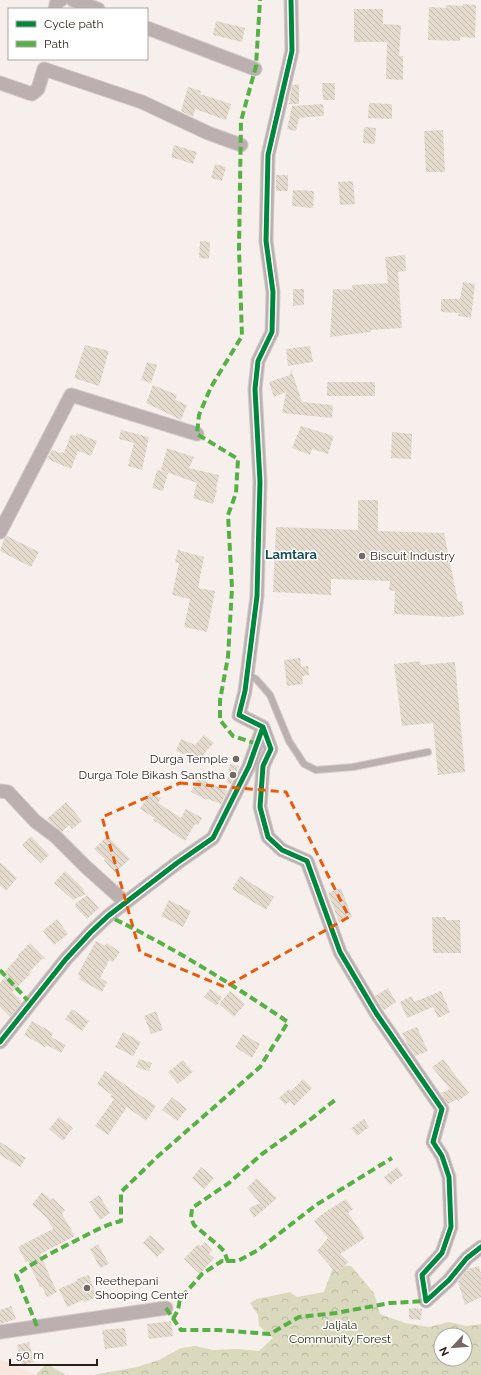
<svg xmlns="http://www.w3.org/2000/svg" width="481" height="1375" viewBox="0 0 481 1375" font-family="Raleway,sans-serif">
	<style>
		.built { fill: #f9e7df }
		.forest { fill: url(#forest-crowns); fill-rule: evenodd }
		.building { fill: url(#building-back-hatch) }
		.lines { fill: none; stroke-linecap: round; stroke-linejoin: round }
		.service-casing { stroke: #d2cac7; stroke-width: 8 }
		.minor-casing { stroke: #d2cac7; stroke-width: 15 }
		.service { stroke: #bbafb0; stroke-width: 6 }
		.minor { stroke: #bbafb0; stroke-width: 13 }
		.quiet { stroke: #56b145; stroke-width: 4; stroke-dasharray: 8 4; stroke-linecap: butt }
		.cycleway-casing { stroke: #fff; stroke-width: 8 }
		.cycleway { stroke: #00873e; stroke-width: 5 }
		.marked { fill: none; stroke: #e8590c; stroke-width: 3; stroke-dasharray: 8 5; stroke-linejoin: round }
		.poi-dot { fill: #736863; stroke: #fff; stroke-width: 1.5 }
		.labels { text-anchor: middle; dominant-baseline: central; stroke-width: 3; stroke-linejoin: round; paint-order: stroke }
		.poi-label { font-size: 12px; fill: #2c1f19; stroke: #fff; text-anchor: start }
		.park-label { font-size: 12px; fill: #2e2f12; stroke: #fff }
		.neighbourhood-label { font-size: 13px; font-weight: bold; fill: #104e54; stroke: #fff }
	</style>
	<defs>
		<pattern id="forest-crowns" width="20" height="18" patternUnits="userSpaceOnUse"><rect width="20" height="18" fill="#dad8bd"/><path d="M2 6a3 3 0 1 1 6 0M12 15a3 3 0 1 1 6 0" fill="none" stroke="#bbb9a2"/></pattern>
		<pattern id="building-back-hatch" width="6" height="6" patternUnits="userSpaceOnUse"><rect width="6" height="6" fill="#e4dacd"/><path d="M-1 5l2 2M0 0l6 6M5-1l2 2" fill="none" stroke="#c4bbaf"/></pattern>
	</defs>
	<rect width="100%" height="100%" fill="#f7efec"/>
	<path class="built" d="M0 1360 34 1373V1375H0Z"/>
	<path class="forest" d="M334 1265 351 1266 374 1293 380 1314 405 1323 429 1327 449 1322 466 1326 481 1324V1375H93L137 1367 159 1360 181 1348 195 1346 213 1350 238 1349 259 1351 273 1338 259 1326 258 1315 250 1303 257 1299 290 1292 297 1297 324 1292ZM441 1335H465V1359H441Z
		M47 1364 66 1375H37V1373Z"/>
	<path class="building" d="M463 4 476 5 475 38 460 37V41L428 40 429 7 446 8V5L463 6Z
		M354 9H383V24L401 25 399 56H403V80L386 79 387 42H354Z
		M216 21 245 28 242 42 213 35Z
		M322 83H335V100H323Z
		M299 84V104H289L292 85Z
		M188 87 201 91 200 94 231 104 226 120 195 109 193 117 181 111Z
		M369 103 392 104V119L368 118Z
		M323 104 324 116 299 118 296 131 287 129 292 106Z
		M364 127 376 128 375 144 363 143Z
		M443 130 445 172H426L424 131Z
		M174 145 197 152 193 164 171 157Z
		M215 164 226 167 222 181 211 178Z
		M276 175H288V191H276Z
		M353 181 355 204 340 205 338 182Z
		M293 190 314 191 313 208 292 206Z
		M200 241 210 242 209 259 199 258Z
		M405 255 406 271 398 272 402 328 371 330V332L330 337 333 289 353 290 352 285 388 283 385 257Z
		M463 282 475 284 471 318 458 316 459 313 441 312V299H460Z
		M293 289H304V305L293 306Z
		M85 345 109 351 99 386 74 378Z
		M310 346 313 362 288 366 286 349Z
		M147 362 157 365 151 383 141 380Z
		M291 369 302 402 333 405 332 418 282 413 286 392 274 397 269 382 290 375Z
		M327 382H375V396H327Z
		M153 385 177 395 175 400 187 405 181 420 146 403Z
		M301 426 334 436 328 454 312 449 310 455 292 448Z
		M121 430 149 437 142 470 128 466 134 443 119 439Z
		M392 432 412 434 411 459 391 458Z
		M77 433 97 441 91 456 78 451 71 469 47 459 52 450 60 453 61 452 64 453 71 434 76 436Z
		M167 448 194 457 189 468 219 475 216 489 217 490 213 504 193 498 197 483 161 470Z
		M157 470 168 473 163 491 152 488Z
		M358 500H378V531L444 533 458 602 462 601 464 615 450 617 394 614 395 591 389 590 390 581 331 579V595L273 592 276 527 358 530Z
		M7 536 39 552 31 567 0 551 4 539Z
		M178 550 204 557 198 588 215 591 207 632 184 627 190 599 172 595 179 563 175 562Z
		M300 658 301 667 308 666 309 675 302 676 303 684 287 686 284 660Z
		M420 661 421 665 455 662 465 772 438 775 433 723 402 726 394 664Z
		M204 735 214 743 206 751 200 764 186 757 187 755 176 751 181 739 195 745Z
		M230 764 239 766 231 784 227 783Z
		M198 778 227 791 221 804 208 799 207 800 191 792Z
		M150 792 161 798 158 803 181 818 186 809 202 818 198 825 195 824 185 841 153 820 155 818 140 809Z
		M66 802 82 821 72 829 69 825 62 832 47 819Z
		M31 836 49 855 41 863 22 845Z
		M107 836 130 859 115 873 104 860 105 859 94 849Z
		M0 862 17 878 6 891 0 885Z
		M65 871 84 889 83 891 86 894 73 900 54 883Z
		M240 876 274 897 266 910 232 889Z
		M341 888 352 917 339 922 328 893Z
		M87 895 99 908 87 919 75 906 76 903Z
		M169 900 191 911 183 927 161 916Z
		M432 917H446V920H460L461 953H433Z
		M57 919 68 934 54 945 43 931Z
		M96 941 105 946 107 943 120 952 113 962 109 960 100 978 107 982 102 992 79 979 81 978 78 974Z
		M30 943 46 959H42L29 972 31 973 12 992 22 1002 10 1017 0 1007V983L8 974 5 971 19 956 18 955Z
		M388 988 396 1002 384 1010 375 996Z
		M210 989 222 997 217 1006 204 997Z
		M230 991 245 1004 234 1017 219 1004Z
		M441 991 450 1012 438 1018 433 1007 407 1018 400 1002 412 996 414 1002Z
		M72 1009 89 1021 82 1031 65 1019Z
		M156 1011 163 1030 151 1034 144 1016Z
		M32 1021 53 1033 51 1037 66 1045 61 1053 47 1045 45 1047 24 1035Z
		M417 1027 428 1051 415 1056 408 1045 402 1033Z
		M123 1032 141 1042 133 1056 115 1047Z
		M243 1034 260 1044 252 1058 235 1047Z
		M139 1059 152 1063 149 1071 136 1067Z
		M443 1059 469 1093 458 1101 457 1099 448 1104 441 1093 450 1089 432 1067Z
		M183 1060 193 1072 178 1084 168 1072Z
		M105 1071 156 1106 146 1121 127 1107 108 1135 95 1126 114 1099 110 1097 112 1095 97 1084Z
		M303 1079 312 1088 294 1106 290 1101 285 1105 279 1098 289 1089 291 1091Z
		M172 1097 187 1109 177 1121 162 1110Z
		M59 1117 73 1128 63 1141 49 1129Z
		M364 1119 369 1127 357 1136 351 1128Z
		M0 1142 26 1158 20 1167 0 1155Z
		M201 1167 214 1178 204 1189 192 1178Z
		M397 1167 403 1175 390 1185 384 1177Z
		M257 1178 274 1196H275L277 1198 254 1218 249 1208 260 1203 247 1188Z
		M42 1192 51 1200 53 1198 65 1210 62 1214 75 1236 40 1254 57 1292 47 1297 42 1287H40L28 1261 26 1262 18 1247 53 1229 47 1218 32 1205Z
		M99 1195 110 1213 100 1220 89 1202Z
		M346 1199 353 1209 348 1213 365 1238 340 1254 349 1262 336 1273 317 1251 328 1238 314 1221 325 1212Z
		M150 1235 165 1249 157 1257 143 1243Z
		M205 1242 212 1250 209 1254 214 1258 200 1274 184 1259 198 1244 201 1246Z
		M98 1244 109 1264 100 1268 90 1249Z
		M479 1266 481 1274V1297L465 1305 458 1282 468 1269Z
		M89 1275 97 1297 84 1302 83 1300 67 1307 59 1289 77 1281 76 1279Z
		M11 1306 16 1319 0 1324V1310Z
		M409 1308 422 1309 421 1320 409 1319Z
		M171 1321 173 1336 149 1339 147 1324Z
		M125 1328 127 1346 105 1349 102 1330Z
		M29 1342 34 1362 22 1365 17 1345Z"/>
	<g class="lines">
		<g class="service-casing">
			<path id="service" d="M247 674 256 679 270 695 289 741 304 764 316 770 353 767 428 752"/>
		</g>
		<g class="minor-casing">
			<path id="minor" d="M73 0 98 9
				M55 9 57 1 61 0
				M147 28 255 69
				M0 83 32 94 38 89 44 69 142 102 208 133 241 145
				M0 532 71 395 197 434
				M263 727 271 749 263 766 260 807 268 837 282 850 307 861 340 952 376 1013 442 1109 433 1142 442 1156 449 1177 451 1227 442 1253 422 1275 426 1301 449 1280 467 1258 481 1247
				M0 791 8 792 35 821 55 836 85 866 125 902
				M0 1042 66 959 91 932 108 916 177 863 213 838 249 766 263 727 239 715 245 691 257 596 260 482 255 389 258 361 272 332 273 292 266 241 268 155 292 51 291 0
				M0 1332 166 1308"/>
		</g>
		<use href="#service" class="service"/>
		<use href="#minor" class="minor"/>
		<path class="quiet" d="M257 744 233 736 220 720V700L228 657 232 588 228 515 236 493 238 459 197 434 199 415 211 387 242 336 239 249 241 121 256 66 260 0
			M0 970 31 1004
			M228 1262 224 1251 219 1246 194 1225 191 1218 192 1208 229 1183 262 1154 315 1116 335 1100
			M166 1308 181 1330H218L270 1334 299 1317 336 1313 390 1303 426 1301
			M173 1319 178 1310 180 1299 202 1274 222 1261H238L258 1250 316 1205 392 1158
			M37 1326 16 1275C34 1262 53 1252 73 1242 89 1234 104 1225 121 1221V1192L157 1157 260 1067 288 1022C230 983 171 946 108 916"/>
		<g class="cycleway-casing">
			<path id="cycleway" d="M263 727 271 749 263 766 260 807 268 837 282 850 307 861 340 952 376 1013 442 1109 433 1142 442 1156 449 1177 451 1227 442 1253 422 1275 426 1301 449 1280 467 1258 481 1247
				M0 1042 66 959 91 932 108 916 177 863 213 838 249 766 263 727 239 715 245 691 257 596 260 482 255 389 258 361 272 332 273 292 266 241 268 155 292 51 291 0"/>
		</g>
		<use href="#cycleway" class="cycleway"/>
	</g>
	<path class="marked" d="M180 783 286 792 349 917 225 987 140 952 102 817Z"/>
	<g class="poi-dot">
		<circle cx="362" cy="556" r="4"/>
		<circle cx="236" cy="759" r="4"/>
		<circle cx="233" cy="775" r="4"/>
		<circle cx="87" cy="1288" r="4"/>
	</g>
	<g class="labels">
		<g class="poi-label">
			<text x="370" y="556">Biscuit Industry</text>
			<text x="228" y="759" text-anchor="end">Durga Temple</text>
			<text x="225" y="775" text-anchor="end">Durga Tole Bikash Sanstha</text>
			<text x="95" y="1281">Reethepani<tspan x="95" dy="14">Shooping Center</tspan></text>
		</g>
		<g class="park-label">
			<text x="340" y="1325">Jaljala<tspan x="340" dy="14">Community Forest</tspan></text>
		</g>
		<g class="neighbourhood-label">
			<text x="291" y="554">Lamtara</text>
		</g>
	</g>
	<rect x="8" y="8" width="140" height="52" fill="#ffffff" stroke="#aba5a3"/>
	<rect x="16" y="21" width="20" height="6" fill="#00873e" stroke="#aba5a3"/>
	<text x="44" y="28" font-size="12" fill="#2c1f19">Cycle path</text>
	<rect x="16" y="41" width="20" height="6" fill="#56b145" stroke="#aba5a3"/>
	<text x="44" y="48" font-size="12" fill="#2c1f19">Path</text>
	<g transform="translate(453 1347) rotate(244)"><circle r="19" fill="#ffffff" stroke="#aba5a3"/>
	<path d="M0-3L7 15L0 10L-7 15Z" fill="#736863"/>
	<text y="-6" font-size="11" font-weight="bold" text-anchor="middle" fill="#2c1f19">N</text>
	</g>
	<path d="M10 1359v6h87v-6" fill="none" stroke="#2c1f19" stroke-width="2"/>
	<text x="16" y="1359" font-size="12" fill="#2c1f19" stroke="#ffffff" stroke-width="3" paint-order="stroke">50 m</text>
</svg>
